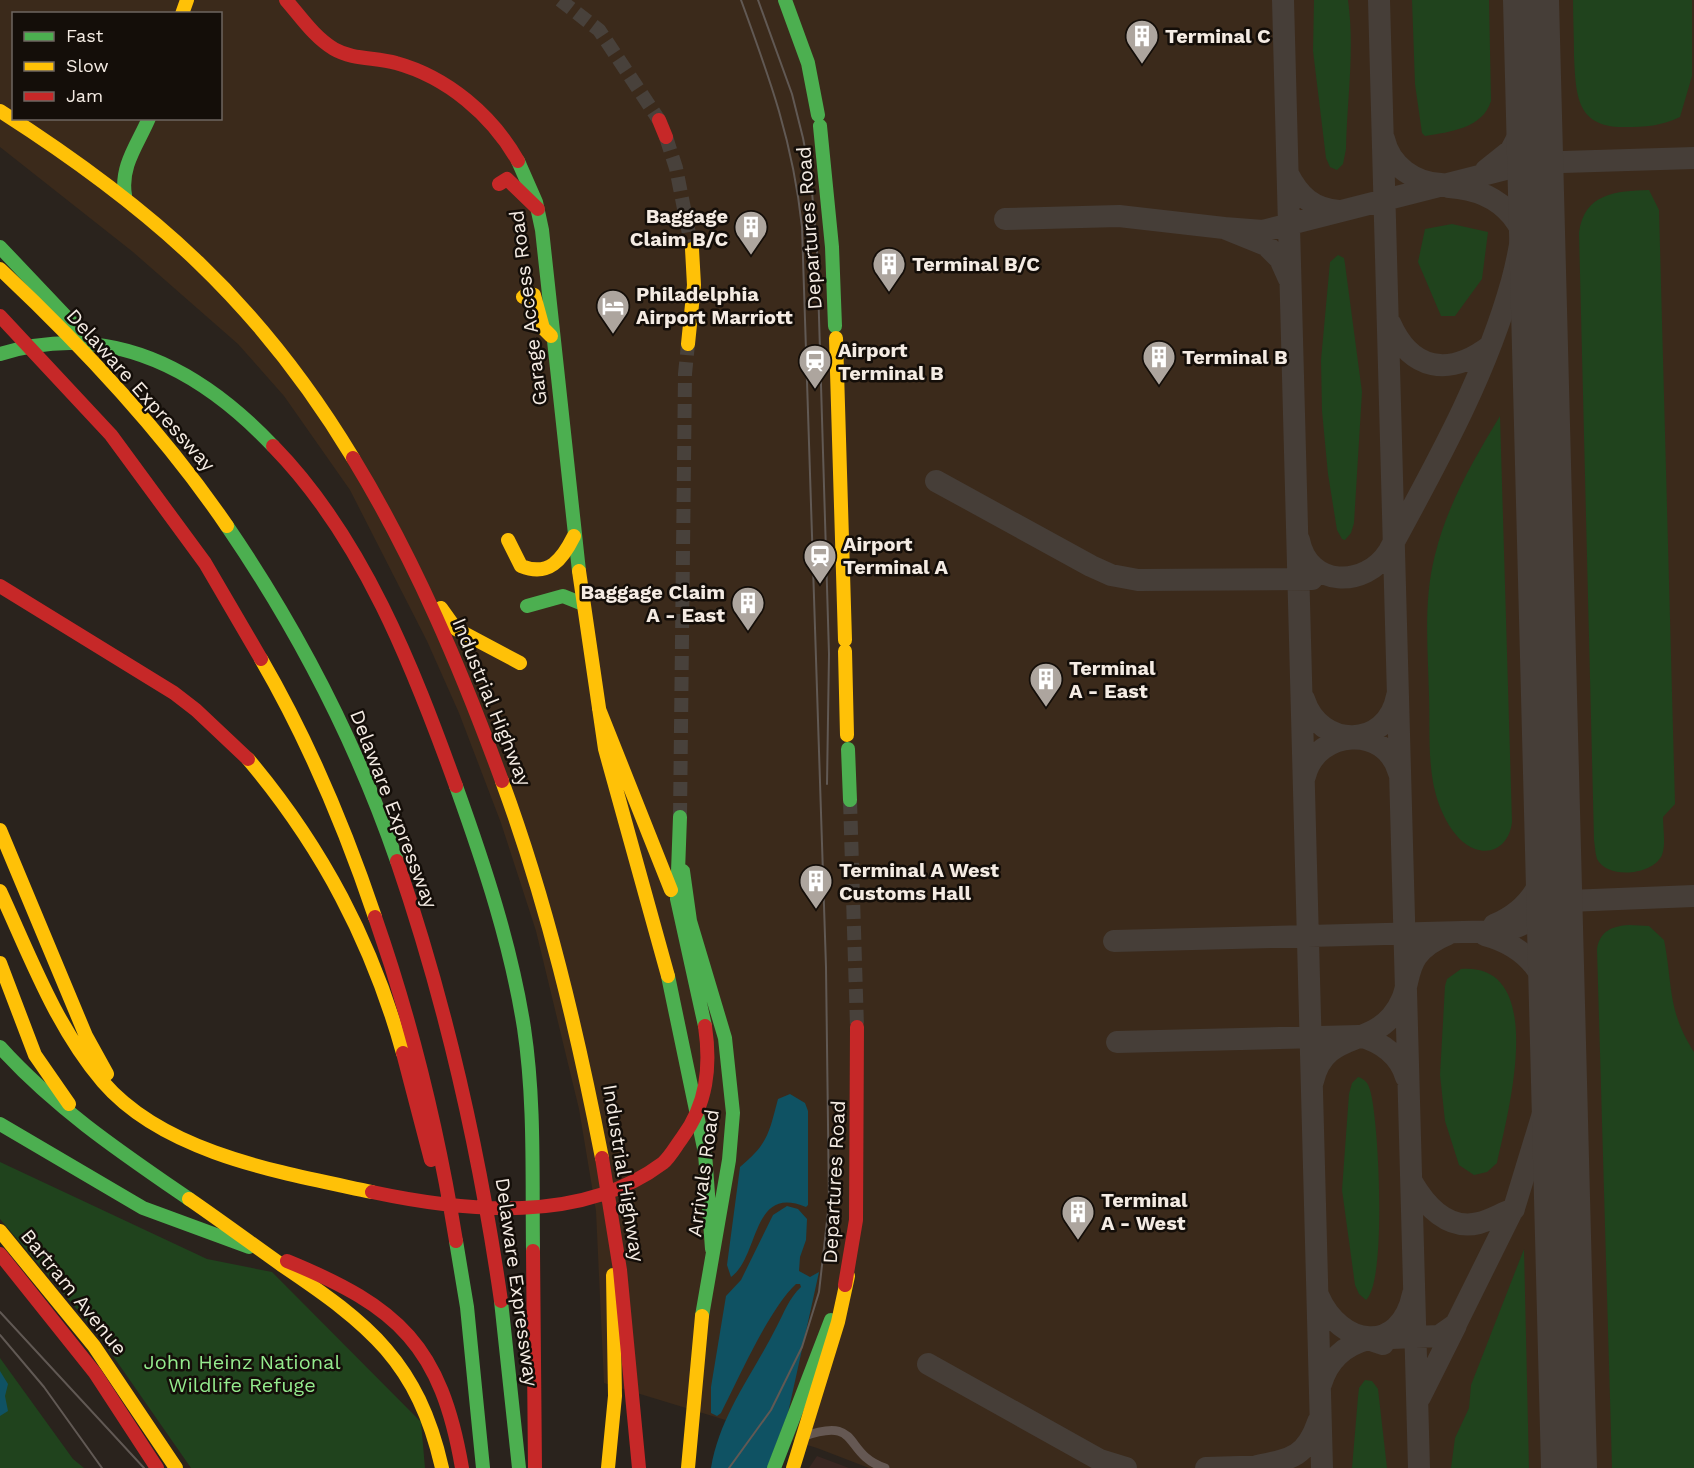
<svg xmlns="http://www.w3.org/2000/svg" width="1694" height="1468" viewBox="0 0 1694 1468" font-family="'Work Sans',sans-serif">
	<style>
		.commercial { fill: #392722 }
		.built { fill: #3b2a1b; fill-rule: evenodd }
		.green { fill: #20431d }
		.water { fill: #0f5263 }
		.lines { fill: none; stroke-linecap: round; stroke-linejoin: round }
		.taxiway { stroke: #463e38; stroke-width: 22 }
		.runway { stroke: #463e38; stroke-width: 56 }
		.secondary-tunnel { stroke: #48413b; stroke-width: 14; stroke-dasharray: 14 7; stroke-linecap: butt }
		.street { stroke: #655853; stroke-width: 9 }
		.fast { stroke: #4caf50; stroke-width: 14 }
		.slow { stroke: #ffc107; stroke-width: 14 }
		.jam { stroke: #c62828; stroke-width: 14 }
		.rail { stroke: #615954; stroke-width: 2 }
		.labels { text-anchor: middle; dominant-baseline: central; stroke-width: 5; stroke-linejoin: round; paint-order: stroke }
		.poi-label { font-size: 20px; font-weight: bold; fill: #f4ebe3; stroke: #140e09; text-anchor: start }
		.street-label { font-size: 20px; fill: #f4ebe3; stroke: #140e09 }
		.park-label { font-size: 20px; fill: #95ec8e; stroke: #140e09 }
	</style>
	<rect width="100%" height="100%" fill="#2a231d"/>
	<path class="commercial" d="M817 1456 849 1468H809Z"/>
	<path class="built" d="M0 0H1694V1468H869L817 1448 604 1383 596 1211 579 1109 536 931 501 823 459 713 427 641 350 490 284 396 238 344 133 252 0 147ZM14 14H220V118H14Z"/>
	<path class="green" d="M1314 0H1348C1355 50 1347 99 1346 149L1343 164 1337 170 1330 167 1326 158 1313 51Z
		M1412 0H1489L1491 101C1483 128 1450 132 1425 136L1422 133 1415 84Z
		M1573 0H1692V76L1680 117C1662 126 1645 127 1625 127 1576 128 1576 95 1574 56 1574 37 1573 19 1573 0Z
		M1649 190 1659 210 1675 804 1663 817C1663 829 1666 844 1662 855 1653 875 1608 880 1597 859 1595 853 1595 846 1594 840L1579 233C1584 193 1616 191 1649 190Z
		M1452 224 1488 232 1482 279 1455 316H1441L1418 262 1425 229Z
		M1338 255 1344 258 1345 264 1362 392 1354 523 1351 533 1345 540 1342 539 1337 530 1328 474 1322 411 1321 360 1330 262Z
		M1500 416 1512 822C1510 841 1496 856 1475 849 1451 840 1437 805 1433 782 1428 754 1430 724 1429 696 1428 649 1423 601 1435 555 1447 505 1474 459 1500 416Z
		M1629 925 1649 926 1664 940C1673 985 1667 1010 1694 1052V1468H1612L1597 949C1600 931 1612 926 1629 925Z
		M1461 969C1550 962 1507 1116 1497 1163L1487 1172 1474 1175 1459 1165 1445 1121 1440 1075 1445 986 1447 979Z
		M1358 1077C1365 1079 1368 1083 1370 1090 1379 1119 1387 1283 1366 1300L1359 1294 1355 1285 1342 1190 1349 1094 1352 1083Z
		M0 1162 207 1259 272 1272 421 1422 425 1468H191L97 1333 0 1219Z
		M1524 1249 1529 1468H1451L1455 1438 1469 1408 1471 1385Z
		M0 1358 73 1459 84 1468H0Z
		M1365 1380 1372 1381 1378 1389 1387 1468H1352L1358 1397 1359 1388Z"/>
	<path class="water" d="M790 1094 805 1103 808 1111V1205L806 1207C751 1184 760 1256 731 1277L727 1265 740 1167C768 1144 769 1133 778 1099Z
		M787 1206 798 1209 807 1219 806 1240 800 1257 799 1271 810 1277 819 1272 788 1413 767 1468H711C720 1414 753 1374 777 1326 784 1313 789 1298 801 1287L800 1284H796C769 1309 739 1378 721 1413L717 1416 711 1413V1387L726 1296 741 1280 773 1215Z
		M0 1371 8 1384 5 1396 8 1411 0 1416Z"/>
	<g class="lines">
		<path class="taxiway" d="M1283 0 1322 1468
			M1379 0 1419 1468
			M1384 139C1390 166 1415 183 1441 184
			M1486 170 1511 150 1528 118
			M1288 174C1299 196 1313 209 1339 211
			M1449 187C1509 191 1527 228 1538 281
			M1005 219 1119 216 1224 228 1266 245 1280 259 1289 279
			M1224 228 1263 231 1530 163 1694 158
			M1390 323C1411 371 1449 377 1490 346
			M936 481 1091 566 1111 575 1138 580 1312 579
			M1299 540C1308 587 1365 589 1389 551 1436 464 1485 378 1512 281 1529 218 1530 151 1533 86
			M1304 699C1320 749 1387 749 1397 696
			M1305 776C1317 729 1386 724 1399 773
			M1494 925C1537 907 1547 874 1553 832
			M1485 935C1530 947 1547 976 1558 1019
			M1114 941 1501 931C1527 928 1543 907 1568 901L1694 896
			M1117 1042 1359 1036C1381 1042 1399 1054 1406 1077
			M1313 1081C1324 1033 1366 1046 1391 1017 1419 986 1393 957 1448 934
			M1412 1182C1426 1206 1448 1231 1479 1223 1491 1220 1502 1213 1514 1209
			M1318 1295C1340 1347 1400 1356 1413 1294
			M1368 1339 1439 1336 1456 1324 1515 1205 1559 1061
			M928 1364 1100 1460 1126 1468
			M1321 1384C1328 1360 1345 1345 1368 1339L1383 1344
			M1420 1397 1456 1325
			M1257 1466C1291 1459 1306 1457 1318 1422
			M1206 1468 1272 1466"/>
		<path class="runway" d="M1531 0 1569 1468"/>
		<path class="secondary-tunnel" d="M560 0 599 30 659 120
			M666 137 676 168 692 249
			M850 800 857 1027
			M680 817 685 374 688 344"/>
		<path class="street" d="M802 1437C863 1415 841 1453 885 1468"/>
		<path class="fast" d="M785 0 808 63 818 115
			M820 126 832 247 835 326
			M518 161 536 202 542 230 579 571
			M125 195C120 166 138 144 149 118
			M0 247 92 344
			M0 354C109 320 199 368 273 446
			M227 526C298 630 356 742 397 861
			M527 606 563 596 583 604
			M848 749 850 800
			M456 786C484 864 511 945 524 1028 535 1101 532 1177 533 1251
			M680 817 677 899 705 1026
			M683 871 690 921 725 1038 733 1113 729 1160 702 1316
			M668 976 705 1153 712 1249
			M0 1047C55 1108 122 1153 189 1199
			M0 1124 143 1208 249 1247
			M456 1241 467 1307 483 1468
			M501 1301 519 1468
			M774 1468 831 1320"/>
		<path class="slow" d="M182 14 187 0
			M0 111C152 208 259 302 353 458
			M0 269C83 347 163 432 227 526
			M523 297 528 293 534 295 543 328 551 336
			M836 338 845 640
			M688 344 694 285 692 249
			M508 540 521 566C549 577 562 560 574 536
			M579 571 605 749 668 976
			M441 608 456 629 520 663
			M845 651 847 735
			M261 659C308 740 345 828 375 917
			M599 709 671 890
			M248 759C322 847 372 942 403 1053
			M502 781C547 903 577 1030 602 1158
			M0 830 86 1036 107 1074
			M0 891C30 956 56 1027 103 1082 165 1154 284 1173 372 1192
			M0 963 35 1055 69 1104
			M189 1199C221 1221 252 1244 283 1266 369 1324 418 1362 442 1468
			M0 1231 94 1346 176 1468
			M608 1468 615 1396 613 1275
			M688 1468 702 1316
			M793 1468 838 1322 848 1276"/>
		<path class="jam" d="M286 0C301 17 314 37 334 49 353 60 376 57 396 63 447 77 492 115 518 161
			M659 120 666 137
			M499 184 507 179 538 209
			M0 316 111 435 205 563 261 659
			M273 446C363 538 413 667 456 786
			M353 458C415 560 461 669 502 781
			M0 586 174 693 196 710 248 759
			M397 861C447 1007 479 1148 501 1301
			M375 917C412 1023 438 1130 456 1241
			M403 1053 431 1160
			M602 1158 620 1270 639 1468
			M372 1192C466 1212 582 1224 663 1163 670 1157 676 1146 682 1138 707 1104 711 1067 705 1026
			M533 1251 535 1468
			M0 1254 95 1373 157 1468
			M287 1261C399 1307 441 1346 462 1468
			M845 1285 856 1220 857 1027"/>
		<path class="rail" d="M758 0 792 94 803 138 811 180 817 250 829 654 827 784
			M0 1312 144 1468
			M0 1335 44 1387 102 1468
			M729 1468 771 1410 802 1347 819 1292 829 1203 826 967 802 227C793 142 770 79 741 0"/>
	</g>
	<defs>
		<g id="building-pin" transform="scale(1.725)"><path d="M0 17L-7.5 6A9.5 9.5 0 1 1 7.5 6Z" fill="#ada59e" stroke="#140e09"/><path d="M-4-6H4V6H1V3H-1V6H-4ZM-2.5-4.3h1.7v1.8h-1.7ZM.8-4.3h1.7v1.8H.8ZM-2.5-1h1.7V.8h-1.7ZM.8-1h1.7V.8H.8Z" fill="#fff"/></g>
		<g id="hotel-pin" transform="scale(1.725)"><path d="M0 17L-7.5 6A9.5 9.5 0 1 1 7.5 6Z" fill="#ada59e" stroke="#140e09"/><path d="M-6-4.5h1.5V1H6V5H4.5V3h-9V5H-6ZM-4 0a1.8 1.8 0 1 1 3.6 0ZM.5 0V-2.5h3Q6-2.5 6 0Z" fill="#fff"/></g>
		<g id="station-pin" transform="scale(1.725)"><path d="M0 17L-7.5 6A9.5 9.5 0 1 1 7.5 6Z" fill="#ada59e" stroke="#140e09"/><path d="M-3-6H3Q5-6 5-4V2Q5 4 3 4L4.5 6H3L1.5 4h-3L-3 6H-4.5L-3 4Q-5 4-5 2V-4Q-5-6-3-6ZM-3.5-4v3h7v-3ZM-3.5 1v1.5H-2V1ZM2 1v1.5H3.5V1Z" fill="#fff"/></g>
	</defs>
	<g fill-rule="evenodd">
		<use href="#building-pin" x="1142" y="36"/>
		<use href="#building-pin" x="751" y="227"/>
		<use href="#building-pin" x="889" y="264"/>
		<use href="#hotel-pin" x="613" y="306"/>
		<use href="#building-pin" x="1159" y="357"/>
		<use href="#station-pin" x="815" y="361"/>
		<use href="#station-pin" x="820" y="556"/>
		<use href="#building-pin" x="748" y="603"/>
		<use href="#building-pin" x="1046" y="679"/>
		<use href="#building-pin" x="816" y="881"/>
		<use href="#building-pin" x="1078" y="1212"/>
	</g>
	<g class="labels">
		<g class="poi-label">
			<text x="1165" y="36">Terminal C</text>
			<text x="728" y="216" text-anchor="end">Baggage<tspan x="728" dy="23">Claim B/C</tspan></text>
			<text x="912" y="264">Terminal B/C</text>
			<text x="636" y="294">Philadelphia<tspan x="636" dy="23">Airport Marriott</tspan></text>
			<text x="838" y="350">Airport<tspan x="838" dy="23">Terminal B</tspan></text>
			<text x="1182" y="357">Terminal B</text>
			<text x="843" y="544">Airport<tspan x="843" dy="23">Terminal A</tspan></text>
			<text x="725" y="592" text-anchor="end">Baggage Claim<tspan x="725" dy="23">A - East</tspan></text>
			<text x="1069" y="668">Terminal<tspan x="1069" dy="23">A - East</tspan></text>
			<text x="839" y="870">Terminal A West<tspan x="839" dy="23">Customs Hall</tspan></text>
			<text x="1101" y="1200">Terminal<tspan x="1101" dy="23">A - West</tspan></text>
		</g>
		<g class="street-label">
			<text transform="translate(809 228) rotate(-94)">Departures Road</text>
			<text transform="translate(528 308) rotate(-97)">Garage Access Road</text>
			<text transform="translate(141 390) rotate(48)">Delaware Expressway</text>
			<text transform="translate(492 702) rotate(68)">Industrial Highway</text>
			<text transform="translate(394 809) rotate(69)">Delaware Expressway</text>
			<text transform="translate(624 1173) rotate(81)">Industrial Highway</text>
			<text transform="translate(703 1173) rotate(-82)">Arrivals Road</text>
			<text transform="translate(834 1182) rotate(-87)">Departures Road</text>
			<text transform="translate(517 1282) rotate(82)">Delaware Expressway</text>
			<text transform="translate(74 1292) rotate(51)">Bartram Avenue</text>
		</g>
		<g class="park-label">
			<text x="242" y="1362">John Heinz National<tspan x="242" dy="23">Wildlife Refuge</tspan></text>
		</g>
	</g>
	<rect x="12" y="12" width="210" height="108" fill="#140e09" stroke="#6e6660" stroke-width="1.5"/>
	<rect x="24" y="32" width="30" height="9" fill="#4caf50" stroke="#6e6660" stroke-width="1.5"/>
	<text x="66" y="42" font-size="18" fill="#f4ebe3">Fast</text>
	<rect x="24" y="62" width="30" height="9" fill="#ffc107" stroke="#6e6660" stroke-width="1.5"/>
	<text x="66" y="72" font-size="18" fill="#f4ebe3">Slow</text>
	<rect x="24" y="92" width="30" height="9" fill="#c62828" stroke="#6e6660" stroke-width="1.5"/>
	<text x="66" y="102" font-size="18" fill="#f4ebe3">Jam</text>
</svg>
